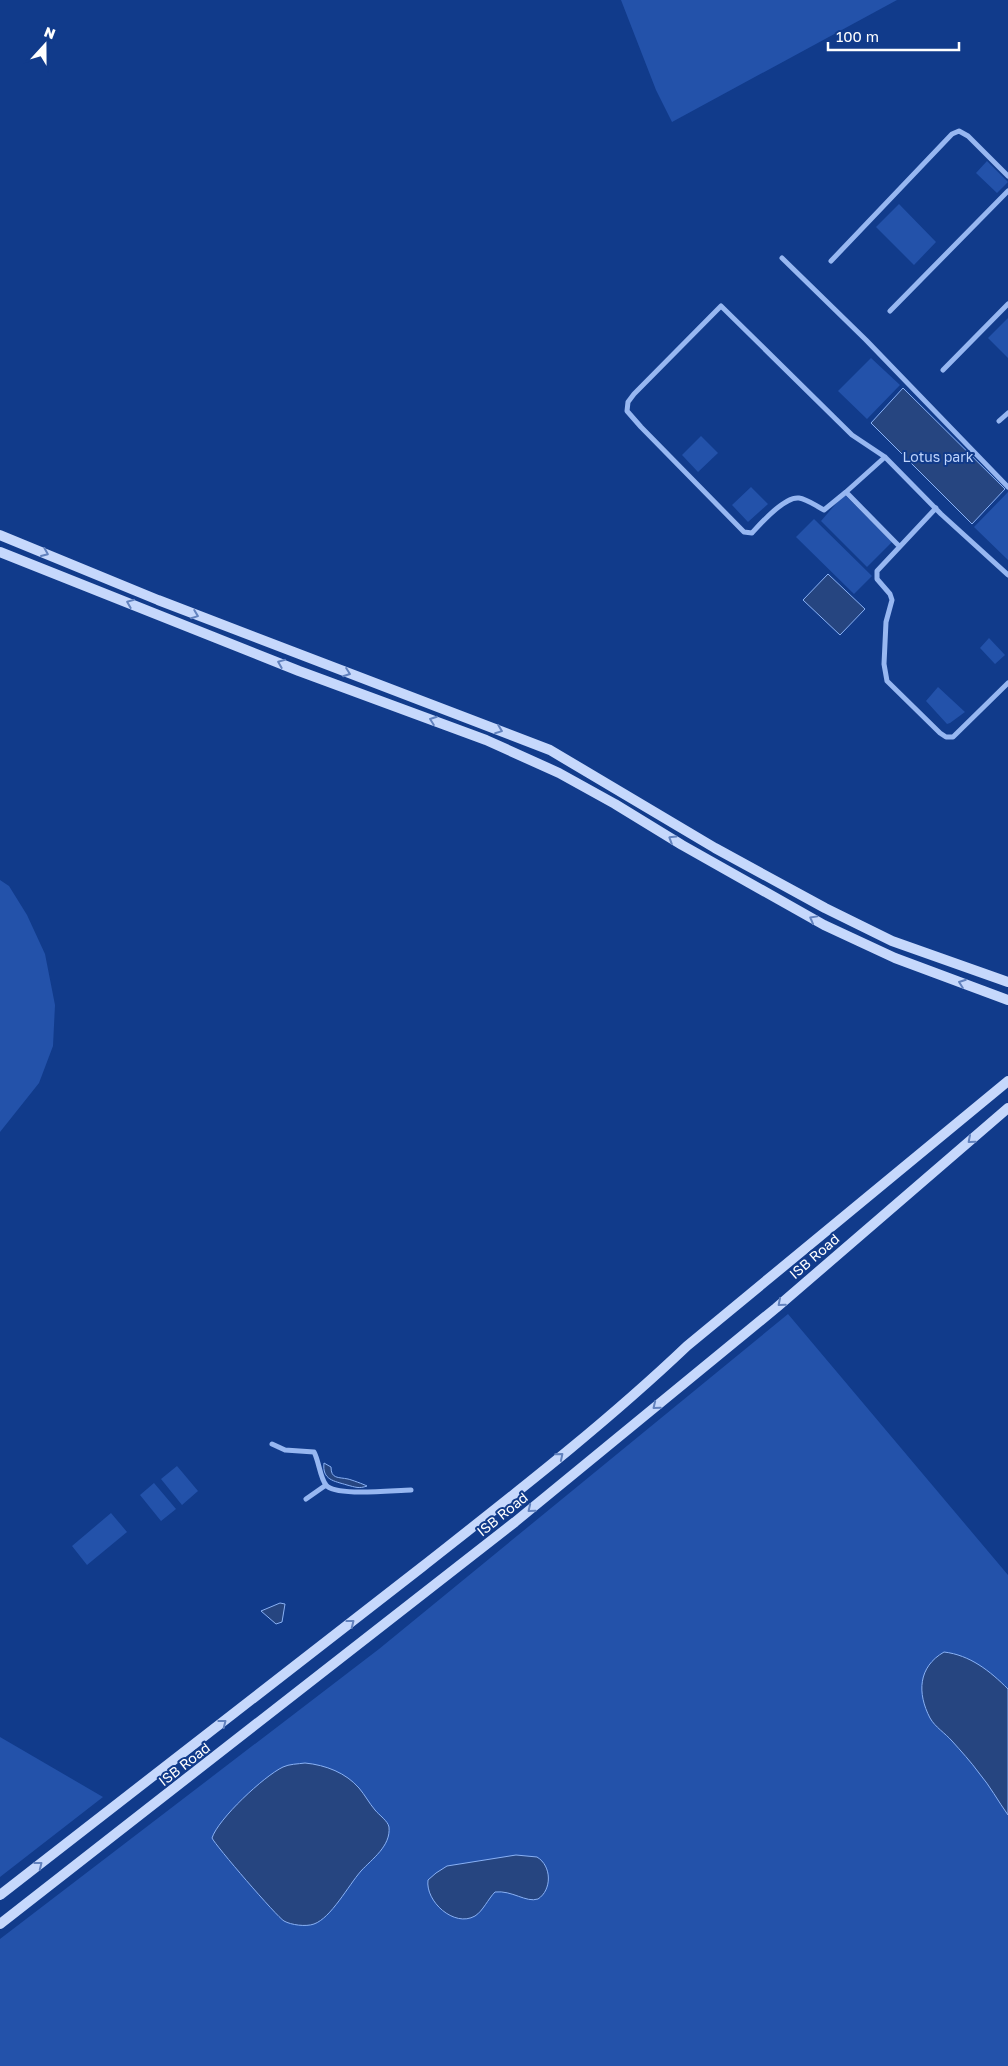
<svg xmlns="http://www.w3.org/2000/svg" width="1008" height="2066" viewBox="0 0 1008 2066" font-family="'Golos Text',sans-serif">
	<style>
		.green { fill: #2352aa }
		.water { fill: #264580; stroke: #89b1f5 }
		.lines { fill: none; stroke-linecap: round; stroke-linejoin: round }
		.street { stroke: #97b7f1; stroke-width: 5 }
		.secondary { stroke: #c6d8fc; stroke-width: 10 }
		.oneway { stroke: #6282be }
		.labels { text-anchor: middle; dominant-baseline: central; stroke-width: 4; stroke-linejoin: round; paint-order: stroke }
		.park-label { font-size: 14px; fill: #bed4fd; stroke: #113b8b }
		.street-label { font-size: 14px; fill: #fff; stroke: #113b8b }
	</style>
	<rect width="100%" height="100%" fill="#113b8b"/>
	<path class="green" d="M621 0H897L672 122 656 90Z
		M987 161 1008 182 997 193 976 173Z
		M899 204 936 242 914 265 876 227Z
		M1008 318V358L988 338Z
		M871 358 900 385 867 419 838 391Z
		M701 436 718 453 698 472 682 455Z
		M751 487 768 504 748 522 732 505Z
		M846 492V496L892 542 867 567 821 521Z
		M1008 492V560L974 527Z
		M814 519 872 576 854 594 796 537Z
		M989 638 1005 655 995 664 980 648Z
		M938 687 965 712 950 723 947 724 926 701Z
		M0 880 9 886 27 915 45 954 55 1005 53 1046 39 1083 0 1132Z
		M788 1314 1008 1575V2066H0V1939L379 1649Z
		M177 1466 198 1491 182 1505 161 1479Z
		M154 1483 176 1509 161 1521 140 1495Z
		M111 1513 127 1532 87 1565 72 1546Z
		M0 1737 103 1797 0 1877Z"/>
	<path class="water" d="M903 388 1005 489 972 524 871 423Z
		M828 574 865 609 840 635 803 600Z
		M324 1463 331 1467C331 1479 338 1477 348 1479 352 1480 363 1484 367 1486 359 1489 355 1487 347 1485 334 1481 322 1480 324 1463Z
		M280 1603 285 1604 282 1622 276 1624 261 1611Z
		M944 1652C970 1655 990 1671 1008 1689V1815C998 1801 990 1786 979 1773 971 1762 961 1751 952 1741 945 1733 935 1727 930 1718 917 1693 918 1667 944 1652Z
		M305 1763C326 1765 346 1773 359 1788 365 1795 369 1803 375 1810 379 1815 388 1821 389 1827 391 1846 372 1859 361 1871 348 1886 331 1918 314 1924 306 1927 291 1925 284 1921 277 1917 215 1845 212 1838 218 1819 264 1776 283 1767 289 1764 298 1764 305 1763Z
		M516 1855 537 1857C552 1866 552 1890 538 1899 526 1903 512 1890 495 1892 488 1899 483 1911 475 1916 454 1928 425 1901 428 1880L436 1873 447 1866Z"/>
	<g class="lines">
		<path class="street" d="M782 258 866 340 1008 487
			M831 261 952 134 959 131 968 136 1008 176
			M890 311 1008 191
			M943 370 1008 304
			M999 421 1008 413
			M846 492 885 457
			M936 508 877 571V579L890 594 892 600 886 622 884 664 887 681 940 733 946 737H953L1008 683
			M899 546 846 492 824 510C816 506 807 499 799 498 785 496 761 523 752 533L744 532 641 427 627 411 628 402 634 394 721 306 852 435 885 457 941 514 1008 575
			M272 1444 285 1450 314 1452C319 1461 320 1478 326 1485 335 1497 395 1490 411 1490
			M306 1499 326 1485"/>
		<path class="secondary" d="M0 535 158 600 550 750 715 848 825 908 892 941 1008 982
			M0 552 299 671 486 740 559 773 615 804 682 845 824 925 895 958 1008 1000
			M0 1895C141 1786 282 1677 422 1567 512 1496 604 1425 687 1346L1008 1081
			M0 1924 515 1522 776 1308 1008 1108"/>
	</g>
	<defs><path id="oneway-chevron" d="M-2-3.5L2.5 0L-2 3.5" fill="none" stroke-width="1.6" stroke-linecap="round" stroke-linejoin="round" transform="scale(1.25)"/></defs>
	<g class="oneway">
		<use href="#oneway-chevron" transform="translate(45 553) rotate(23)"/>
		<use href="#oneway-chevron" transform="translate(130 603) rotate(-158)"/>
		<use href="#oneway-chevron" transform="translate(195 615) rotate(21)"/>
		<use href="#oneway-chevron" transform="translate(281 663) rotate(-158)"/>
		<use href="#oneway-chevron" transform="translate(347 673) rotate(20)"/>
		<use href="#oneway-chevron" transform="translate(433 720) rotate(-160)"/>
		<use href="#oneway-chevron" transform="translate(499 730) rotate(21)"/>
		<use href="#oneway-chevron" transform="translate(672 839) rotate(-148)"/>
		<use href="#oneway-chevron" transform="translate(813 919) rotate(-151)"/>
		<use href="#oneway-chevron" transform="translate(962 983) rotate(-160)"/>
		<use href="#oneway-chevron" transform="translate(971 1140) rotate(139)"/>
		<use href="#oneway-chevron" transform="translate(781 1303) rotate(139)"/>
		<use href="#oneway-chevron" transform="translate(656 1406) rotate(141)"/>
		<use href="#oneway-chevron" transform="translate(560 1456) rotate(-40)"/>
		<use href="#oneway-chevron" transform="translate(531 1509) rotate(141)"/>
		<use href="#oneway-chevron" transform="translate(351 1623) rotate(-38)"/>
		<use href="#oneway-chevron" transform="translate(223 1723) rotate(-38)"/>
		<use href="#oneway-chevron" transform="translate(39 1865) rotate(-38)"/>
	</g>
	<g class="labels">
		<g class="park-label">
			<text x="938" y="456">Lotus park</text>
		</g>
		<g class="street-label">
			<text transform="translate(814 1256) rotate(-41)">ISB Road</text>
			<text transform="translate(502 1514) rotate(-39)">ISB Road</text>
			<text transform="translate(184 1764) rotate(-38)">ISB Road</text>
		</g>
	</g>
	<g transform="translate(45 45) rotate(21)" stroke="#113b8b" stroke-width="4" paint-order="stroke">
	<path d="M0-4L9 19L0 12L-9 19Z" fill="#ffffff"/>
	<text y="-8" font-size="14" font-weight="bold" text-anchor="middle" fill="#ffffff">N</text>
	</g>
	<path d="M828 42v8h131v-8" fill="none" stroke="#ffffff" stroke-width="2.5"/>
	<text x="836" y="42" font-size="15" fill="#ffffff" stroke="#113b8b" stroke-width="4" paint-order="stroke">100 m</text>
</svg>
